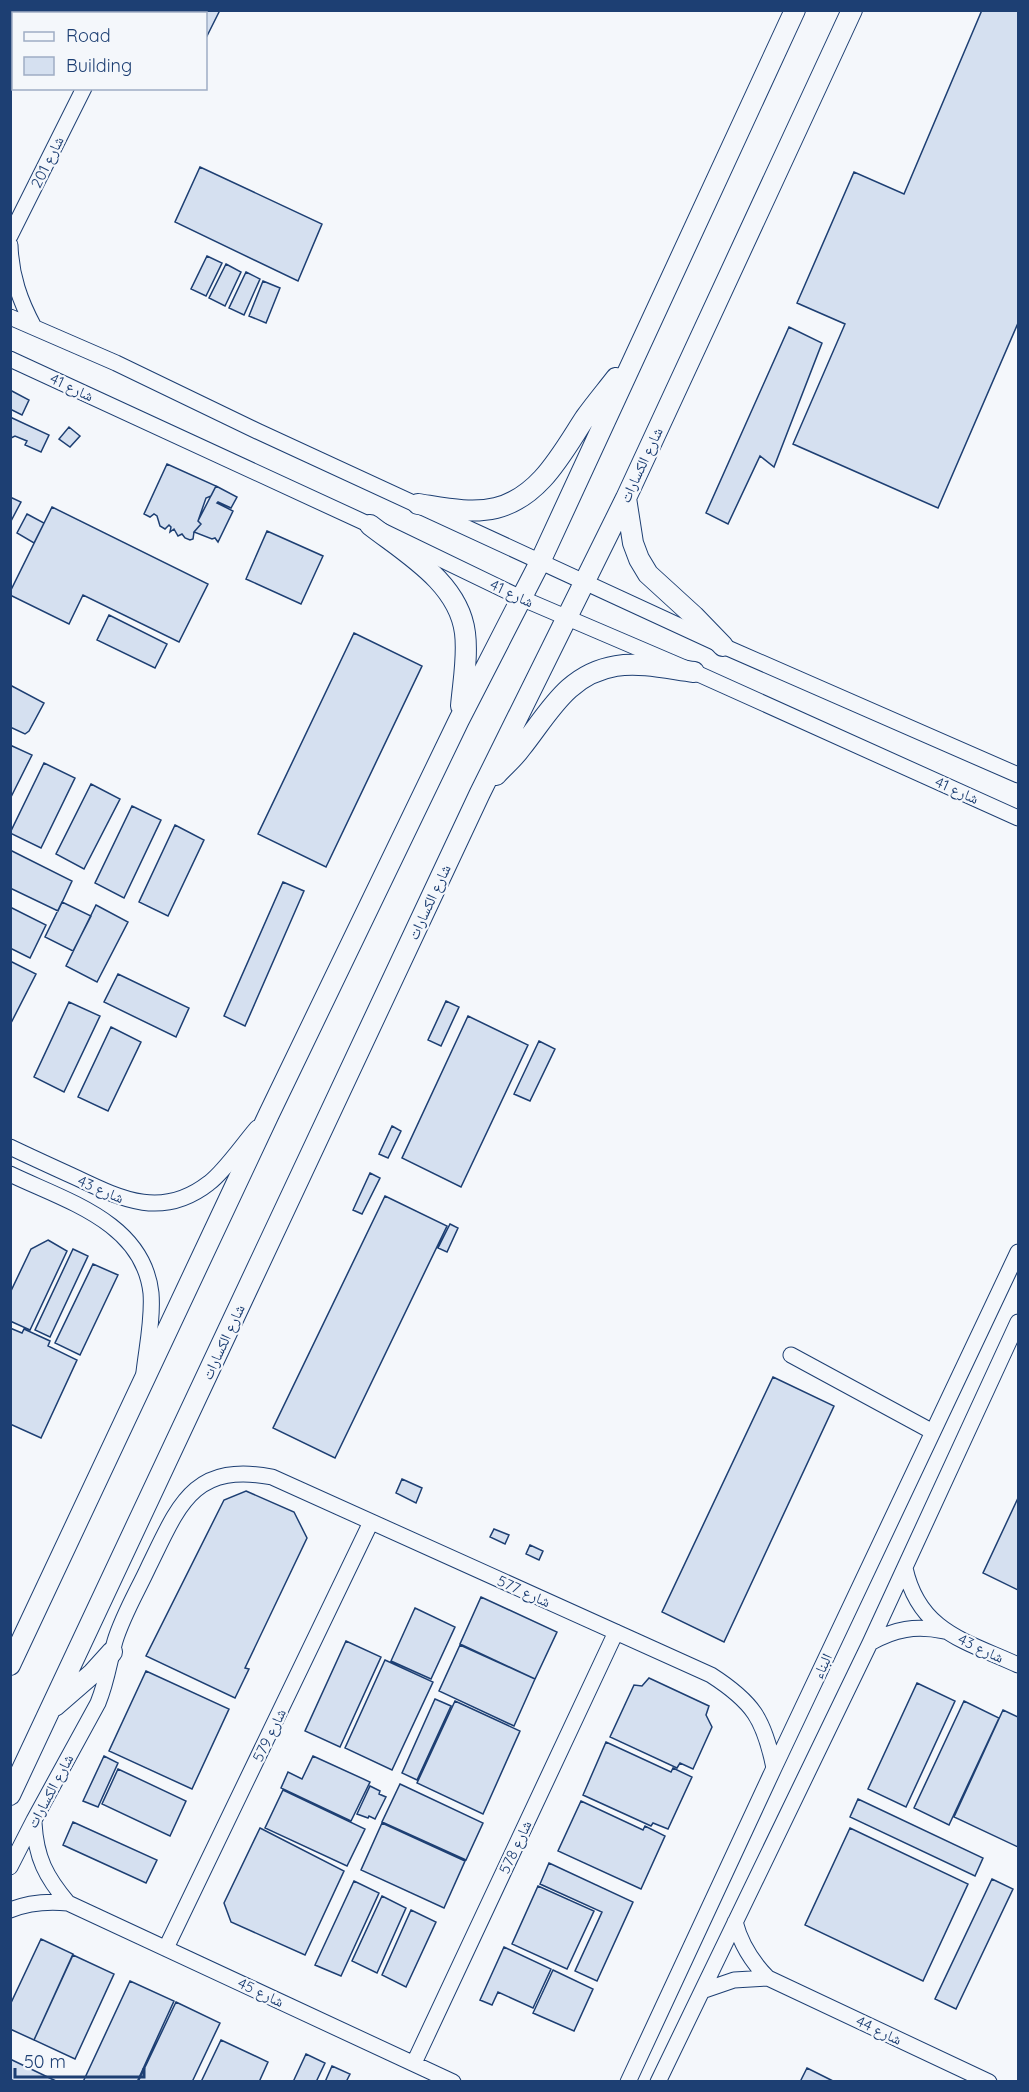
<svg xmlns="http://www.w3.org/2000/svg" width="1029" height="2092" viewBox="0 0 1029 2092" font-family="Quicksand,'Noto Naskh Arabic',sans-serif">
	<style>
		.building { fill: #d5e0f0; stroke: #1d3f73; stroke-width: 1.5 }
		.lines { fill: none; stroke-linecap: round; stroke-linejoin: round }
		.minor-casing { stroke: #1d3f73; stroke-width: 17 }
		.tertiary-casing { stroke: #1d3f73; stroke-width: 22 }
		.minor { stroke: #f4f7fb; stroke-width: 15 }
		.tertiary { stroke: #f4f7fb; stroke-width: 20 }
		.labels { text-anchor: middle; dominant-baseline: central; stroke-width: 4.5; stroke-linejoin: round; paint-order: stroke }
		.street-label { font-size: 15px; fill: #1d3f73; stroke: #f4f7fb }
	</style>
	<rect width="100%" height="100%" fill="#f4f7fb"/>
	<path class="building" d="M186 10H220L206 38V14H184Z
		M982 10H1018V323L938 508 793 444 845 324 797 303 854 172 904 194Z
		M200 167 322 224 298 281 175 222Z
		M207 256 222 263 206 296 191 289Z
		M226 264 241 272 225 306 209 298Z
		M246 272 260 279 244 315 229 308Z
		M263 281 280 288 266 323 249 316Z
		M789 327 822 343 774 467 760 456 728 524 706 513Z
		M10 390 29 400 22 415 10 409Z
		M10 417 49 435 41 452 25 445 27 441 15 436 11 438Z
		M69 427 80 436 70 447 59 439Z
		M167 464 216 486 211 496 206 498 198 521 201 524 194 532 193 539 190 540 185 538 182 534 178 536 174 529 170 532 171 527 169 525 165 529 160 526 157 516 154 514 150 517 144 514Z
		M216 486 237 497 231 508 218 502 217 503 233 511 218 542 215 538 212 539 194 532 201 524 198 521Z
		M10 497 21 502 10 523Z
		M52 507 208 584 179 642 83 595 69 624 10 595V592Z
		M27 514 44 523 34 543 17 533Z
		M267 531 323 556 301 604 246 579Z
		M109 615 167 644 155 668 97 640Z
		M354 633 422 666 326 867 258 834Z
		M10 685 44 703 29 731 25 734 10 727Z
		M10 745 32 755 10 799Z
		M44 763 75 778 41 848 10 833Z
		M91 784 120 799 84 869 56 854Z
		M132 806 161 820 124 898 95 883Z
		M175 825 204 840 168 916 139 902Z
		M10 850 72 881 58 911 10 888Z
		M283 882 304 891 245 1026 224 1016Z
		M62 902 91 916 73 951 45 937Z
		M96 905 128 922 97 982 66 966Z
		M10 907 46 925 30 958 10 948Z
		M10 961 36 974 10 1025Z
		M118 974 189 1008 176 1037 104 1002Z
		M446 1001 459 1007 441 1046 428 1040Z
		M69 1002 100 1016 64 1092 34 1077Z
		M468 1016 528 1045 461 1187 402 1158Z
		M111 1027 141 1042 108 1111 78 1097Z
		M539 1041 555 1049 530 1101 514 1094Z
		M392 1126 401 1131 388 1158 379 1154Z
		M370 1173 380 1178 362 1214 353 1210Z
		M385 1196 447 1226 335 1458 273 1428Z
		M450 1224 458 1228 447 1252 438 1248Z
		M48 1240 67 1251 30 1330 10 1321V1293L31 1249Z
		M73 1249 88 1256 50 1337 35 1330Z
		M93 1264 118 1275 80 1355 55 1343Z
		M10 1328 22 1333 24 1329 50 1341 48 1346 77 1360 41 1438 10 1424Z
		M773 1377 834 1406 724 1642 662 1612Z
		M402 1479 422 1488 416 1503 396 1493Z
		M246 1491 294 1512 307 1538 245 1668 249 1669 235 1698 146 1656 224 1500Z
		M1018 1498V1590L983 1573Z
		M494 1529 509 1535 505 1544 490 1537Z
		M530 1545 543 1551 539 1560 526 1554Z
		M481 1597 557 1632 535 1679 460 1644Z
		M415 1608 455 1627 431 1679 391 1661Z
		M346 1641 381 1657 340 1747 305 1731Z
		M460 1645 535 1679 514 1726 439 1691Z
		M385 1660 433 1682 392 1770 345 1748Z
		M146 1671 229 1709 192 1789 109 1751Z
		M649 1678 709 1706 706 1715 712 1727 693 1769 680 1763 677 1768 610 1737 634 1685 642 1686Z
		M917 1683 955 1701 906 1807 868 1789Z
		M435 1699 451 1706 417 1780 402 1773Z
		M455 1701 520 1731 483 1814 417 1783Z
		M964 1701 999 1718 949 1825 914 1808Z
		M1003 1710 1018 1717V1847L954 1817Z
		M606 1742 671 1772 673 1768 692 1777 668 1829 653 1823 651 1826 583 1795Z
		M104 1756 118 1763 98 1807 83 1801Z
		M313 1756 370 1782 351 1821 281 1788 288 1772 302 1779Z
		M118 1769 186 1801 170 1836 102 1804Z
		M400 1784 483 1823 466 1860 382 1822Z
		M370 1786 380 1791 379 1794 386 1797 375 1819 369 1816 368 1818 357 1814Z
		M283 1790 365 1829 347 1866 265 1828Z
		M858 1799 983 1858 975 1876 850 1817Z
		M581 1801 643 1830 645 1826 665 1836 641 1889 558 1851Z
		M73 1822 157 1860 146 1883 63 1845Z
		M382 1823 465 1861 444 1908 361 1870Z
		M260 1828 344 1871 305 1955 231 1922 224 1903Z
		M850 1828 968 1884 923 1981 805 1925Z
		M549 1863 633 1902 597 1981 575 1971 602 1912 540 1884Z
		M992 1879 1013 1889 956 2009 935 1999Z
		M354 1881 379 1893 341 1976 315 1965Z
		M538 1886 594 1911 567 1969 512 1944Z
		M382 1896 406 1908 377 1973 352 1961Z
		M411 1910 436 1922 406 1987 382 1975Z
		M41 1939 73 1954 34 2040 10 2029V2005Z
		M504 1947 551 1969 533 2008 498 1992 492 2005 480 2000Z
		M73 1955 114 1974 75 2059 34 2040Z
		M553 1970 593 1989 574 2031 533 2013Z
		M130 1981 174 2001 137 2082H83Z
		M176 2002 220 2023 192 2082H138Z
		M221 2040 268 2062 259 2082H201Z
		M306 2054 325 2063 316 2082H293Z
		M10 2059 58 2082H16L10 2079Z
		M332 2066 350 2074 346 2082H325Z
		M807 2068 835 2082H800Z"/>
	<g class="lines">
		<g class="minor-casing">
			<path id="minor" d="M121 14 122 10
				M10 236 84 88
				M10 245C11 276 20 301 34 327
				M10 317 116 363 257 431 723 646 1018 775
				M10 359 370 525 521 598 694 672 1018 818
				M10 1147C33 1158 55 1168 77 1178 123 1200 163 1219 209 1183 224 1172 244 1143 257 1128
				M10 1174C66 1201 143 1222 151 1293 153 1319 147 1346 144 1372
				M791 1355 933 1432
				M905 1568C919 1632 966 1641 1018 1665
				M870 1643C894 1629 916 1625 944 1631
				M34 1823C36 1858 46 1877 68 1903
				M10 1867 34 1820 98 1703C107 1681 109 1663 115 1641 123 1615 138 1590 149 1566 179 1505 193 1462 272 1477L711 1675C753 1702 764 1719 774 1768
				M10 1910C30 1902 48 1901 68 1903L453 2082
				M735 1922C741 1945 752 1962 768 1978L989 2082
				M166 1948 371 1522
				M702 1991 734 1980 768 1978
				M414 2063 616 1632
				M628 2082 774 1768 1018 1252
				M658 2082 870 1643 1018 1322"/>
		</g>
		<g class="tertiary-casing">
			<path id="tertiary" d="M626 498 633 543 639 559 648 574 694 616 723 646
				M418 504C444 508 471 514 496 508 540 497 562 453 585 418 595 404 606 391 616 378
				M370 525C406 553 459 583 465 633 468 657 463 682 461 706
				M496 775C504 766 514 758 521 748 549 713 567 674 616 666 641 662 670 669 694 672
				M10 1665 269 1114 459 720 540 562 795 10
				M55 1706 93 1673 112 1652
				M10 1795 480 793 626 498 852 10"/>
		</g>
		<use href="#minor" class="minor"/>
		<use href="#tertiary" class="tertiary"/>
	</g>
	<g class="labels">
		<g class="street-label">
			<text transform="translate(47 162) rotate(-64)">شارع 201</text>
			<text transform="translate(72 387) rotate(25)">شارع 41</text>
			<text transform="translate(641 465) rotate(-65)">شارع الكسارات</text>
			<text transform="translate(512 593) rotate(25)">شارع 41</text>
			<text transform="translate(957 790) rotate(24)">شارع 41</text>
			<text transform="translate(429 902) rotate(-65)">شارع الكسارات</text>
			<text transform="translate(101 1189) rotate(23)">شارع 43</text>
			<text transform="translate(223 1342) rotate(-65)">شارع الكسارات</text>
			<text transform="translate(524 1591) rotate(24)">شارع 577</text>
			<text transform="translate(981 1648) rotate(25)">شارع 43</text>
			<text transform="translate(822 1666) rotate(-65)">البناء</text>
			<text transform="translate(269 1735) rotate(-64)">شارع 579</text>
			<text transform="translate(50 1791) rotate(-62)">شارع الكسارات</text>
			<text transform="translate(515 1847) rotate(-65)">شارع 578</text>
			<text transform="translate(261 1992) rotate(25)">شارع 45</text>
			<text transform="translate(879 2030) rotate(25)">شارع 44</text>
		</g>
	</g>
	<rect width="1029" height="2092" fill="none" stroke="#1d3f73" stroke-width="24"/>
	<rect x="12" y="12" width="195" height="78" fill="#f4f7fb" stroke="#9eadc5" stroke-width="1.5"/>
	<rect x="24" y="32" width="30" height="9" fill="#f4f7fb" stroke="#9eadc5" stroke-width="1.5"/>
	<text x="66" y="42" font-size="18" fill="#1d3f73">Road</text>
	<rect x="24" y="57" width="30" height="18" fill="#d5e0f0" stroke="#9eadc5" stroke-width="1.5"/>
	<text x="66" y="72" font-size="18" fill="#1d3f73">Building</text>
	<path d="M15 2068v9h129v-9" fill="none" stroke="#1d3f73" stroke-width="3"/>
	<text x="24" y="2068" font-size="18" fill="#1d3f73" stroke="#f4f7fb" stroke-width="4.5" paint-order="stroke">50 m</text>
</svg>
